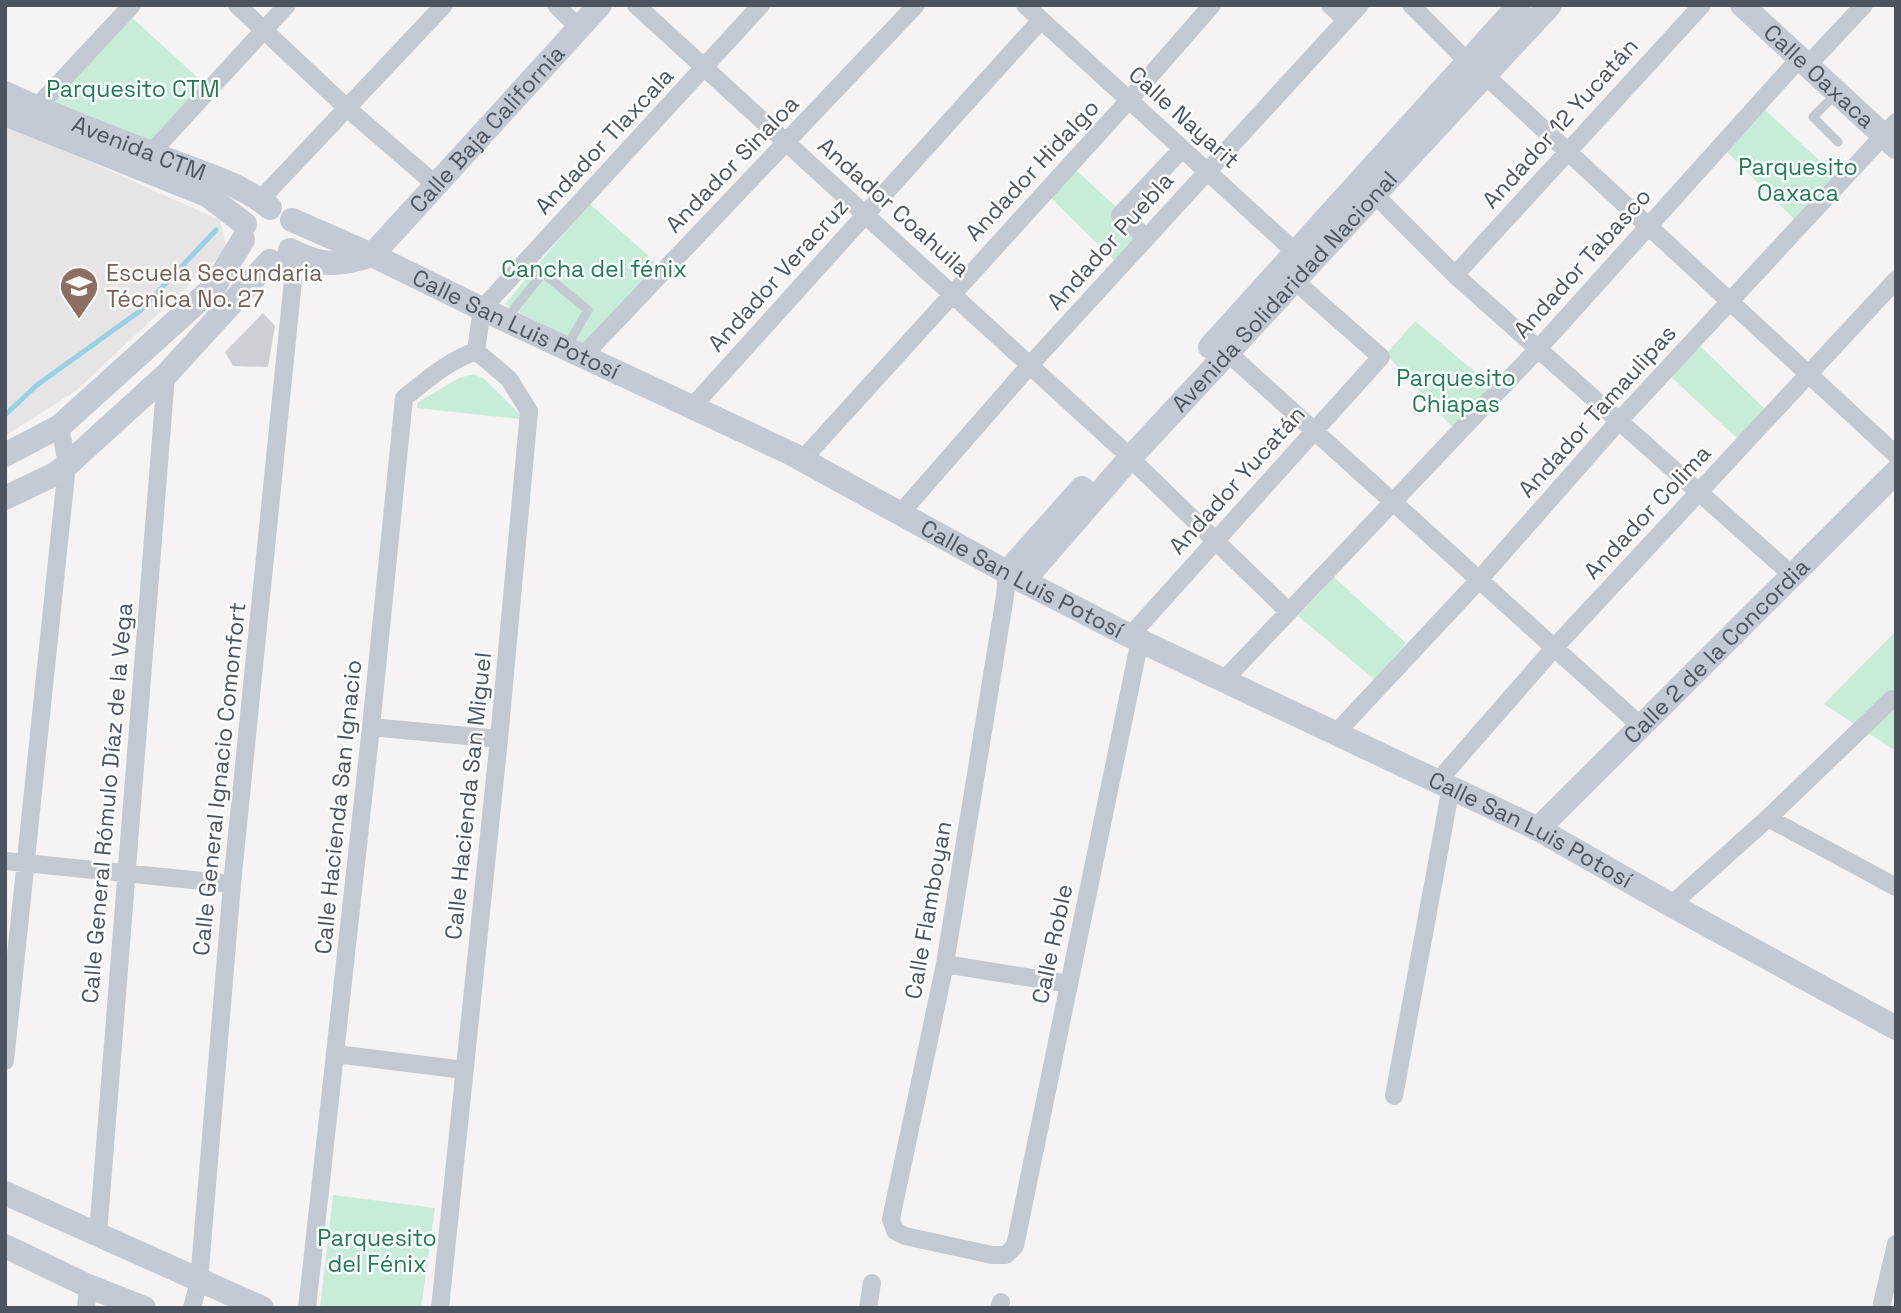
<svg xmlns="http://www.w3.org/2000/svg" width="1901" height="1313" viewBox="0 0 1901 1313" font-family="'Space Grotesk',sans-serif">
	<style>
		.education { fill: #e6e4e4 }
		.green { fill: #c7edd8 }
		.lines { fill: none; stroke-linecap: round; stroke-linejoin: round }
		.stream { stroke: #98d1e5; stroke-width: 5 }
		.building { fill: #cdcfd4 }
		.lane { stroke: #c2c9d0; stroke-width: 9 }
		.street { stroke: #c2c9d0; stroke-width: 18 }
		.secondary { stroke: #c3cad4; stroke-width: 24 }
		.labels { text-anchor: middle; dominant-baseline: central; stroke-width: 5; stroke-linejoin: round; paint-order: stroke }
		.street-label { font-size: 23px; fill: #4c555f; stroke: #fff }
		.park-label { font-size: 23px; fill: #217b53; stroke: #fff }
		.education-label { font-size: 23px; fill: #785e54; stroke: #fff; text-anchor: start }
	</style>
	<rect width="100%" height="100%" fill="#f5f3f3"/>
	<path class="education" d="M5 124 220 220 227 249 77 390 5 436Z"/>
	<path class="green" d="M126 12 210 89 151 153 36 108Z
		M1760 105 1839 179 1800 225 1721 146Z
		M1069 164 1146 234 1119 265 1044 191Z
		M589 203 660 266 582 348 505 304Z
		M1415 321 1495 389 1455 430 1386 354Z
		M1698 344 1769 413 1741 442 1669 375Z
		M474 374 484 379 519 413 520 419 417 408 418 402 459 378Z
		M1334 577 1406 643 1375 680 1298 616Z
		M1896 631V751L1824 704Z
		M333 1195 435 1208 421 1308H320Z"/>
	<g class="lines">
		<path class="stream" d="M5 415 37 385 140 311 216 230"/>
	</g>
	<path class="building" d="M263 313 275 326 268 367 233 366 225 352Z"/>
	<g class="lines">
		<path class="lane" d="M1836 94 1813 117 1838 142
			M506 319 543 273 588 310 566 348"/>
		<path class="street" d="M237 5 348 109 436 185
			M556 5 579 28
			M636 5 1119 447
			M1025 5 1302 258
			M1330 5 1346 20
			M1411 5 1467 61
			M1807 66 1864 5
			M1486 76 1896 455
			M36 108 132 5
			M151 153 287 5
			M1375 195 1455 275 1792 575
			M260 200 444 5
			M1147 238 1120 215 1182 149
			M1455 275 1702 5
			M476 351 482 309 761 5
			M1228 353 1641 726
			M583 356 916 5
			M692 407 1041 20
			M1130 458 1289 612
			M802 460 1129 100 1212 5
			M900 514 1030 365 1360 5
			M1007 572 1005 596 945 964 891 1219 895 1231 905 1236 992 1255H1006L1015 1246 1140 640
			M1130 636 1381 357 1287 274
			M1224 680 1538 349 1799 59
			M371 727 499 739
			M1336 733 1478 581 1618 422 1896 122
			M1438 781 1555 647 1896 280
			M1768 818 1896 887
			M5 861 232 884
			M1671 905 1768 818 1892 699
			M945 964 1069 984
			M336 1054 464 1070
			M5 1061 67 465 60 426
			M1394 1096 1451 787
			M98 1234 166 375
			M86 1308 88 1286
			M192 1308 199 1281 232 884 293 280 285 256
			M307 1308 371 727 404 398C427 380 448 361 476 351
			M440 1308 499 739 529 411 509 379 476 351
			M868 1308 872 1283
			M999 1308 1001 1302
			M1881 1308 1896 1244"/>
		<g class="secondary">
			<path id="s1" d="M1742 5 1896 147"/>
			<path id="s2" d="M5 93C60 119 117 139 174 162 206 174 243 185 270 208"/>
			<path d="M5 114 207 195 245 224"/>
			<path id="s3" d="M292 220 372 255 482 309 790 453 1023 581 1130 636 1538 829 1671 905 1896 1028"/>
			<path id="s4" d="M290 250C323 267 338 266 372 255L600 5"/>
			<path d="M1210 347 1519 5"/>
			<path d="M5 455 60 426 214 287 243 240"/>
			<path d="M5 498 55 474 67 465 166 375 270 261"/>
			<path d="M1007 572 1082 488"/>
			<path id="s5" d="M1023 581 1130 458 1550 5"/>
			<path id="s6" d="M1538 829 1896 472"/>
			<path d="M5 1193 262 1308"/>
			<path d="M5 1246 88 1286 144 1308"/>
		</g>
	</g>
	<defs>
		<g id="school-pin" transform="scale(2.0125)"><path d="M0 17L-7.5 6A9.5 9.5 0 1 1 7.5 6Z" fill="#8d6e63" stroke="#fff"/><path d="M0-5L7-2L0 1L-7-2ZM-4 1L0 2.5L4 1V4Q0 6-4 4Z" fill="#fff"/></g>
	</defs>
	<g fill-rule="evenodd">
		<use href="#school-pin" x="79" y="286"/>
	</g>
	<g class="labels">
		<g class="street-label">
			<text stroke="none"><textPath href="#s1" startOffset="105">Calle Oaxaca</textPath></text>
			<text transform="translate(1184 117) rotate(42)">Calle Nayarit</text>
			<text transform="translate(1560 123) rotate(-48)">Andador 12 Yucatán</text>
			<text stroke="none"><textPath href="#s4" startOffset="256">Calle Baja California</textPath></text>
			<text transform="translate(604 141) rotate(-47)">Andador Tlaxcala</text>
			<text stroke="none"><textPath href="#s2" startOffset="145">Avenida CTM</textPath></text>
			<text transform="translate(732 164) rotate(-46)">Andador Sinaloa</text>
			<text transform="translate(1032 170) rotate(-47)">Andador Hidalgo</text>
			<text transform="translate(894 207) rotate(42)">Andador Coahuila</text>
			<text transform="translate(1110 241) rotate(-48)">Andador Puebla</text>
			<text transform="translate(1582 263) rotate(-48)">Andador Tabasco</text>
			<text transform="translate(778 275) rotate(-48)">Andador Veracruz</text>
			<text stroke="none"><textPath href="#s5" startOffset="390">Avenida Solidaridad Nacional</textPath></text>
			<text stroke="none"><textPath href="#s3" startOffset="247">Calle San Luis Potosí</textPath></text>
			<text transform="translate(1597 411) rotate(-48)">Andador Tamaulipas</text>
			<text transform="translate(1237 480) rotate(-48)">Andador Yucatán</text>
			<text transform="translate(1647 512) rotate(-47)">Andador Colima</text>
			<text stroke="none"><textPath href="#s3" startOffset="814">Calle San Luis Potosí</textPath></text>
			<text stroke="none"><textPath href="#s6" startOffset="252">Calle 2 de la Concordia</textPath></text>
			<text transform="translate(219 779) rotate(-84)">Calle General Ignacio Comonfort</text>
			<text transform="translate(468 796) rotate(-84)">Calle Hacienda San Miguel</text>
			<text transform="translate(107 803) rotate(-85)">Calle General Rómulo Díaz de la Vega</text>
			<text transform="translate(338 807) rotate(-84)">Calle Hacienda San Ignacio</text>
			<text stroke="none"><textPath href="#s3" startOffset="1381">Calle San Luis Potosí</textPath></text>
			<text transform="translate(928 910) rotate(-80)">Calle Flamboyan</text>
			<text transform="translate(1052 944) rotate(-78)">Calle Roble</text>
		</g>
		<g class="park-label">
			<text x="133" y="89">Parquesito CTM</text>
			<text x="1798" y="167">Parquesito<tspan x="1798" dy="26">Oaxaca</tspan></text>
			<text x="594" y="269">Cancha del fénix</text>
			<text x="1456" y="378">Parquesito<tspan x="1456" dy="26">Chiapas</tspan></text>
			<text x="377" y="1238">Parquesito<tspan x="377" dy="26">del Fénix</tspan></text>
		</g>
		<g class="education-label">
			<text x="106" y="273">Escuela Secundaria<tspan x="106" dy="26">Técnica No. 27</tspan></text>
		</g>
	</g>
	<rect width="1901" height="1313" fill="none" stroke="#4c555f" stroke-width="14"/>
</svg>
